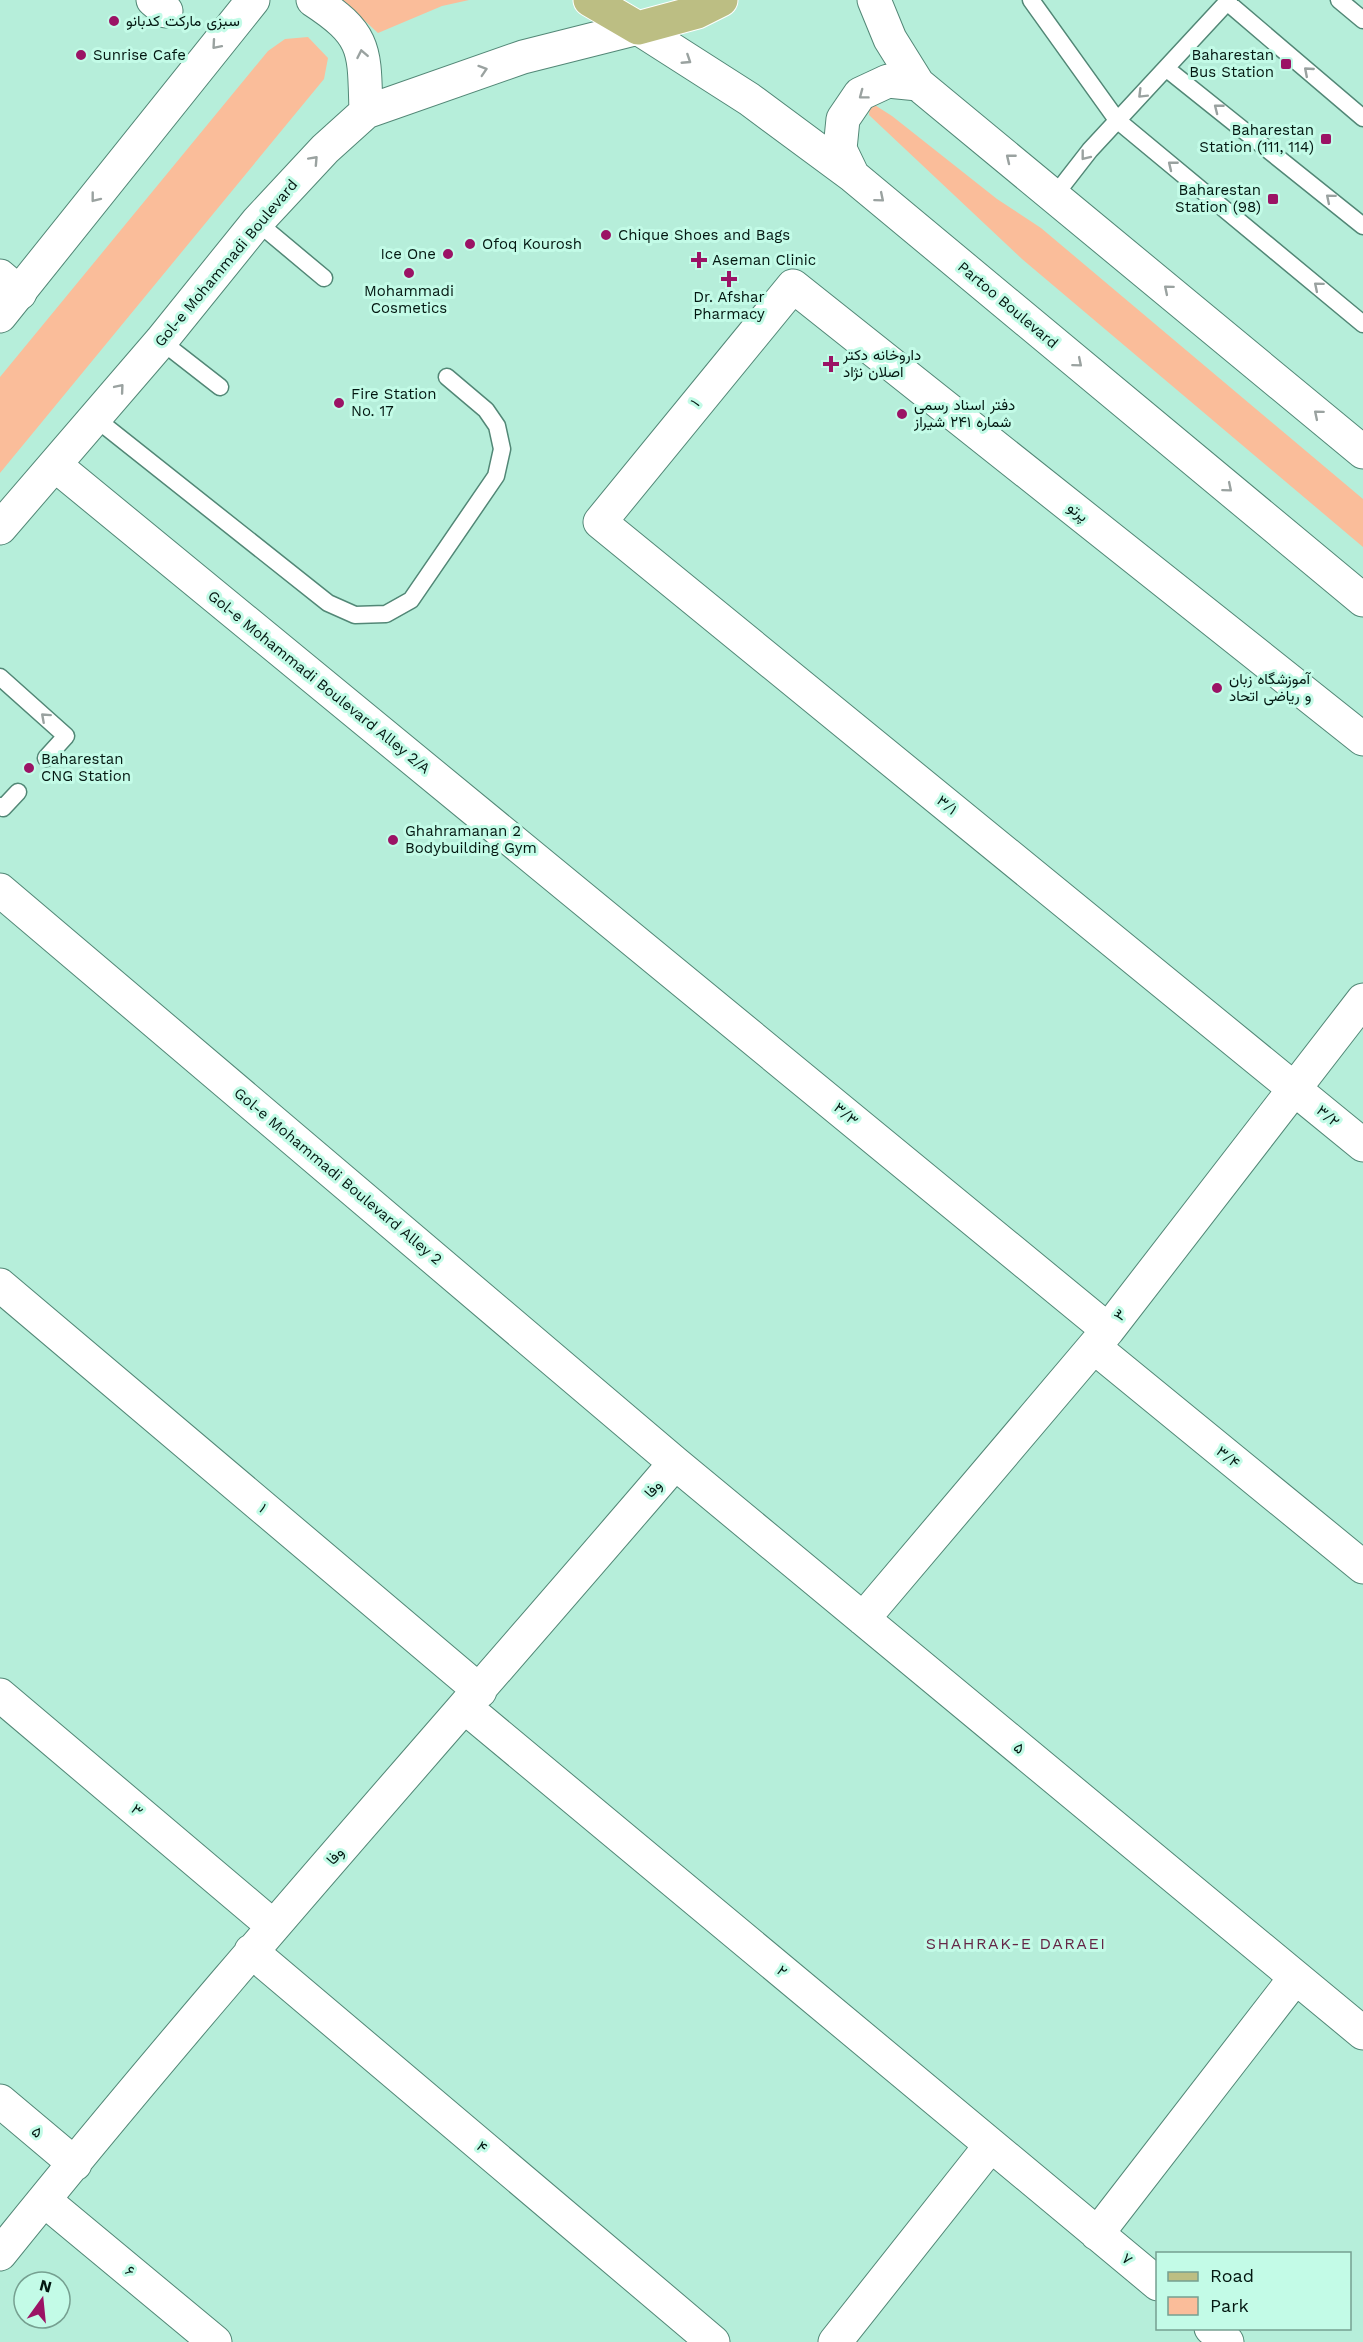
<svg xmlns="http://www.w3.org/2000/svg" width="1363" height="2342" viewBox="0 0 1363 2342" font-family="'Work Sans',Vazirmatn,sans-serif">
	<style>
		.green { fill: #fabd9a }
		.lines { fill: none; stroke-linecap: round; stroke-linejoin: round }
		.lane-casing { stroke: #528776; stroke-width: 19 }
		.street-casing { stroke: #528776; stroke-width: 35 }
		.secondary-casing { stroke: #528776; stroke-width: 35 }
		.primary-casing { stroke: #fff; stroke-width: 35 }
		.lane { stroke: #fff; stroke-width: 16 }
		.street { stroke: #fff; stroke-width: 33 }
		.secondary { stroke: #fff; stroke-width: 33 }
		.primary { stroke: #bcbe83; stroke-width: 33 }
		.oneway { stroke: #9aa2a0 }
		.poi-dot { fill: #9b1365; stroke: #c3fbe7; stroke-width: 2 }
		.labels { text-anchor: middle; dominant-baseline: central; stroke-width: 6; stroke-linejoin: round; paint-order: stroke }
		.poi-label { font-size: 15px; fill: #031711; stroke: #c3fbe7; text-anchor: start }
		.street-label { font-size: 15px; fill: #031711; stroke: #c3fbe7 }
		.neighbourhood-label { font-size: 16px; letter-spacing: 1.5px; fill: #652647; stroke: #c3fbe7 }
	</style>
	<rect width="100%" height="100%" fill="#b6eeda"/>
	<path class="green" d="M342 0H469L442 6 378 33Z
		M308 37 328 58 324 79 0 473V377L268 51 285 39Z
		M870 102 892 116 997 199 1041 228 1363 499V547L1022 259 869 115Z"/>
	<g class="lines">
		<g class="lane-casing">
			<path id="lane" d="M1031 0 1117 120 1363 324
				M1339 0 1363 20
				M1227 2 1363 118
				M1167 69 1363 226
				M1055 195 1090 150 1229 0
				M257 222 324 278
				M161 341 220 387
				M95 418 328 603 355 615 386 614 411 600 496 476 502 449 497 426 486 410 447 377
				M0 677 66 736 46 758
				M0 806 3 808 18 792"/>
		</g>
		<g class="street-casing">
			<path id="street" d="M0 276 20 293
				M55 465 1108 1330
				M1363 739 793 286 600 522 1363 1145
				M0 890 675 1463 1363 2033
				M0 1285 480 1691
				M1094 1347 1363 1567
				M863 1619 1108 1330 1363 1000
				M0 1695 273 1926
				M466 1708 1158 2284
				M251 1951 713 2342
				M0 2101 75 2164
				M44 2200 215 2342
				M1097 2234 1295 1978
				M0 2254C217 1984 450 1726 675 1463
				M1211 2328 1227 2342
				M835 2342 991 2145"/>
		</g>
		<g class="secondary-casing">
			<path id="secondary" d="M153 0 166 11
				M313 0C368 36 364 50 366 112
				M874 0 890 39 918 84 1363 452
				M853 176 840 149 843 119 860 94 888 81 918 84
				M0 316 253 0
				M0 528 161 341 257 222 325 149 366 112 523 57 638 28 749 99 853 176 1363 600"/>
		</g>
		<g class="primary-casing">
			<path id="primary" d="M590 0 638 28 697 12 721 0"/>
		</g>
		<use href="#lane" class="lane"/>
		<use href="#street" class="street"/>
		<use href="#secondary" class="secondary"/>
		<use href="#primary" class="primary"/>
	</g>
	<defs><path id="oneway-chevron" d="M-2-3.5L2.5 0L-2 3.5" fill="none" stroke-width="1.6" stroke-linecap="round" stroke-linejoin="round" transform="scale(1.5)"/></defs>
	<g class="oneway">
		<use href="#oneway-chevron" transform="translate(216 45) rotate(131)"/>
		<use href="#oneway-chevron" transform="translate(362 54) rotate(-101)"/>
		<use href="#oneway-chevron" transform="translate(687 60) rotate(33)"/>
		<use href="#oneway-chevron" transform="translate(483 70) rotate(-18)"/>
		<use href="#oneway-chevron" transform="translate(1308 71) rotate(-139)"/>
		<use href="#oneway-chevron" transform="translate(1142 94) rotate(135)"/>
		<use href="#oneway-chevron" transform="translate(863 95) rotate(143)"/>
		<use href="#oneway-chevron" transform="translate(1218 108) rotate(-142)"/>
		<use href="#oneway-chevron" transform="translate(1085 156) rotate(128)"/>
		<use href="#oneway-chevron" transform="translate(1010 158) rotate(-141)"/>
		<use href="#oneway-chevron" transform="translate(314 160) rotate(-47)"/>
		<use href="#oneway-chevron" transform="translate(1172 165) rotate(-141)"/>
		<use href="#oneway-chevron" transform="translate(95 198) rotate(128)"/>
		<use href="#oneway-chevron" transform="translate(880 198) rotate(40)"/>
		<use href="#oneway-chevron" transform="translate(1330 198) rotate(-140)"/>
		<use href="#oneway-chevron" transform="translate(1318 286) rotate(-140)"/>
		<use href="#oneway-chevron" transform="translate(1168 289) rotate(-140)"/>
		<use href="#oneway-chevron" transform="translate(1078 363) rotate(40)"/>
		<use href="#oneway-chevron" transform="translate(120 388) rotate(-50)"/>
		<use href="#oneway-chevron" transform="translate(1318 414) rotate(-140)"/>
		<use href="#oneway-chevron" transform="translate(1228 488) rotate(40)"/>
		<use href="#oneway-chevron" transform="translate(45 717) rotate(-138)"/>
	</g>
	<g class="poi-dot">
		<circle cx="114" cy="21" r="6"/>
		<circle cx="81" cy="55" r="6"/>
		<rect x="1280" y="58" width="12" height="12" rx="3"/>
		<rect x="1320" y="133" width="12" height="12" rx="3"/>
		<rect x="1267" y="193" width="12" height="12" rx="3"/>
		<circle cx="606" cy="235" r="6"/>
		<circle cx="470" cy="244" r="6"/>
		<circle cx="448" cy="254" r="6"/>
		<path d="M696 251h6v6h6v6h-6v6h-6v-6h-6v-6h6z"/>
		<circle cx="409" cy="273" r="6"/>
		<path d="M726 270h6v6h6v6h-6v6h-6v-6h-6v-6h6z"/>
		<path d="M828 355h6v6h6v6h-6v6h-6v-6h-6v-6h6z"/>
		<circle cx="339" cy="403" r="6"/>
		<circle cx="902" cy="414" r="6"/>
		<circle cx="1217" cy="688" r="6"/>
		<circle cx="29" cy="768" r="6"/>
		<circle cx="393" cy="840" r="6"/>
	</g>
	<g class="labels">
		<g class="poi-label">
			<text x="126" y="21">سبزی مارکت کدبانو</text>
			<text x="93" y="55">Sunrise Cafe</text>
			<text x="1274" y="55" text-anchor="end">Baharestan<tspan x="1274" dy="17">Bus Station</tspan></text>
			<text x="1314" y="130" text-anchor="end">Baharestan<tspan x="1314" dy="17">Station (111, 114)</tspan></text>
			<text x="1261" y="190" text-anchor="end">Baharestan<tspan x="1261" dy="17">Station (98)</tspan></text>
			<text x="618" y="235">Chique Shoes and Bags</text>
			<text x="482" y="244">Ofoq Kourosh</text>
			<text x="436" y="254" text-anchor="end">Ice One</text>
			<text x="712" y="260">Aseman Clinic</text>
			<text x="409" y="291" text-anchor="middle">Mohammadi<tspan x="409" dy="17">Cosmetics</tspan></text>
			<text x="729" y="297" text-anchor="middle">Dr. Afshar<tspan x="729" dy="17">Pharmacy</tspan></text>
			<text x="843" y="355">داروخانه دکتر<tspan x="843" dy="17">اصلان نژاد</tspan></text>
			<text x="351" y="394">Fire Station<tspan x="351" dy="17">No. 17</tspan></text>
			<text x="914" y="405">دفتر اسناد رسمی<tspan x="914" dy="17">شماره ۲۴۱ شیراز</tspan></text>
			<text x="1229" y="679">آموزشگاه زبان<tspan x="1229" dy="17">و ریاضی اتحاد</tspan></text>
			<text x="41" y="759">Baharestan<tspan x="41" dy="17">CNG Station</tspan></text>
			<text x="405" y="831">Ghahramanan 2<tspan x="405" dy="17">Bodybuilding Gym</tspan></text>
		</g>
		<g class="street-label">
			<text transform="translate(226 263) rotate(-50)">Gol-e Mohammadi Boulevard</text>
			<text transform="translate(1008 305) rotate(40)">Partoo Boulevard</text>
			<text transform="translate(695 403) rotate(-51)">۱</text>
			<text transform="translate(1078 512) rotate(39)">پرتو</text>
			<text transform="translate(319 682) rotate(39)">Gol-e Mohammadi Boulevard Alley 2/A</text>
			<text transform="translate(947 805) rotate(39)">۳/۱</text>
			<text transform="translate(846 1114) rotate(40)">۳/۳</text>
			<text transform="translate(1328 1116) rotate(40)">۳/۲</text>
			<text transform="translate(338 1176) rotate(40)">Gol-e Mohammadi Boulevard Alley 2</text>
			<text transform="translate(1120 1315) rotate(-53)">۳</text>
			<text transform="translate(1228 1457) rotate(39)">۳/۴</text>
			<text transform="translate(653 1489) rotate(-49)">وفا</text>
			<text transform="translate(263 1508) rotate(40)">۱</text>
			<text transform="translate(1019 1748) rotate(40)">۵</text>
			<text transform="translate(137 1810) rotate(40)">۳</text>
			<text transform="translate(335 1856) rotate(-49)">وفا</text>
			<text transform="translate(782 1971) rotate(40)">۲</text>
			<text transform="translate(37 2132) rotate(40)">۵</text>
			<text transform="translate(482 2147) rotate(40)">۴</text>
			<text transform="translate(1127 2259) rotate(40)">۷</text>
			<text transform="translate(130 2271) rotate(40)">۶</text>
		</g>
		<g class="neighbourhood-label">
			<text x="1016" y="1943">SHAHRAK-E DARAEI</text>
		</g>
	</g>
	<rect x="1156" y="2252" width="195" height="78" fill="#c3fbe7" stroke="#76a091" stroke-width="1.5"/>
	<rect x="1168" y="2272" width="30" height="9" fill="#bcbe83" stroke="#76a091" stroke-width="1.5"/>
	<text x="1210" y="2282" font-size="18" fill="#031711">Road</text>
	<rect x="1168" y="2297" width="30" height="18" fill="#fabd9a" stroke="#76a091" stroke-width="1.5"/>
	<text x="1210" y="2312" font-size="18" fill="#031711">Park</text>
	<g transform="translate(42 2300) rotate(15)"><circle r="28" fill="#c3fbe7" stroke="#76a091" stroke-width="1.5"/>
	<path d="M0-4.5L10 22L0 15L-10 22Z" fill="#9b1365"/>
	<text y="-9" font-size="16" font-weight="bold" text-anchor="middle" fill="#031711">N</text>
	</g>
</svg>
